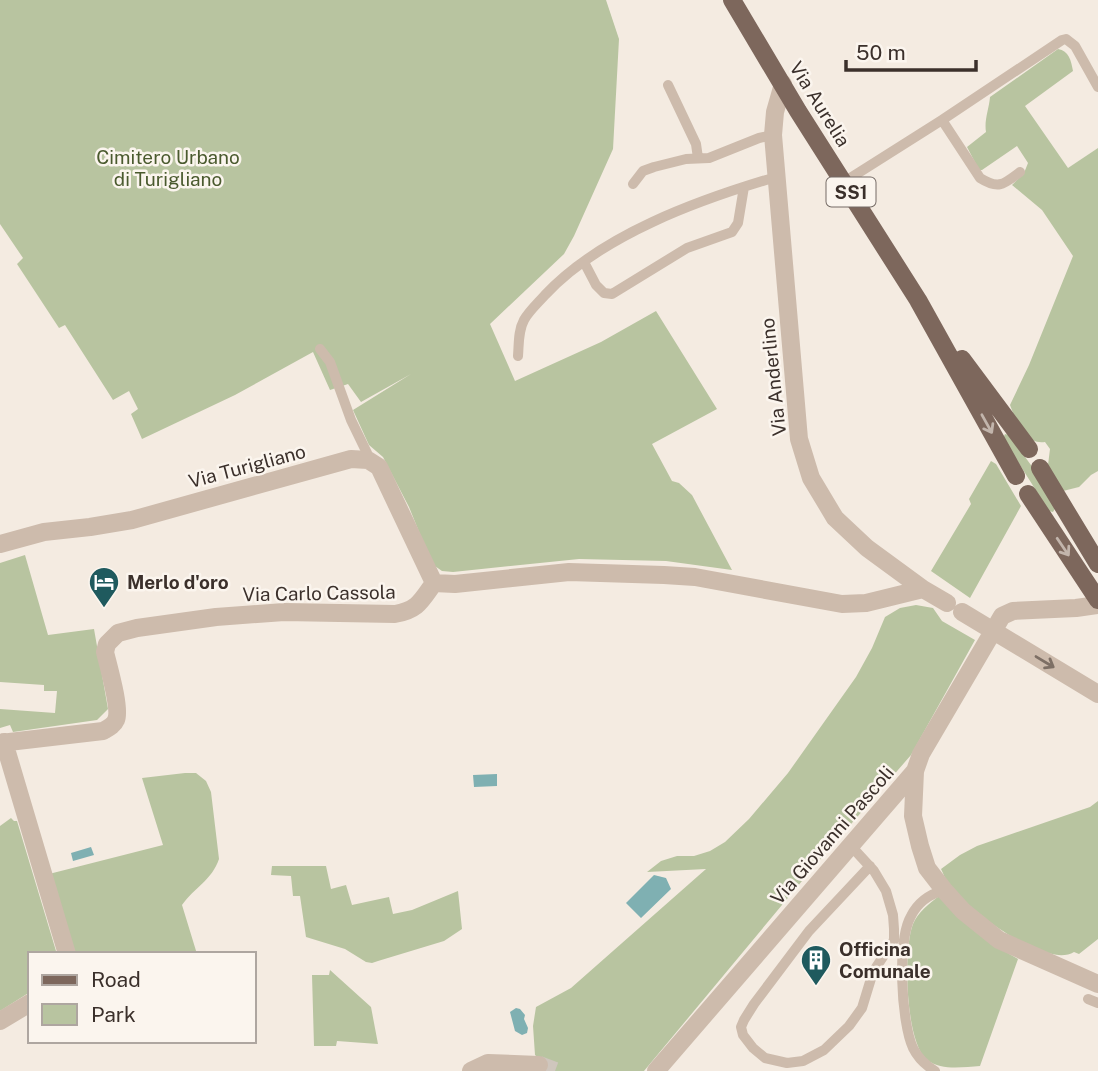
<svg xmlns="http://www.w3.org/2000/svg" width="1098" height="1071" viewBox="0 0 1098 1071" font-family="'Public Sans',sans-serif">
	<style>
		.green { fill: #b8c4a0 }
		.water { fill: #7fb0b2 }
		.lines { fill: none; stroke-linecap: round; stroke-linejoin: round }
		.street-tunnel { stroke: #cfc6bd; stroke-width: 18; stroke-dasharray: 18 9; stroke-linecap: butt }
		.lane { stroke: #cdbbac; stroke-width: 10 }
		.street { stroke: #cdbbac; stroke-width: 18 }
		.primary { stroke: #7d675c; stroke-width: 18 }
		.oneway { stroke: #c2b5ac }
		.oneway2 { stroke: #7d6f65 }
		.labels { text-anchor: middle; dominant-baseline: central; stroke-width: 5; stroke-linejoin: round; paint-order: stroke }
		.shield { fill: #fbf5ee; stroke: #756b66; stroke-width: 2 }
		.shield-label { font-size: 18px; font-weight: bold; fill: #3b302b }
		.street-label { font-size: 19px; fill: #3b302b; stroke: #fbf5ee }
		.park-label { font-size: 19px; fill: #4a5a2e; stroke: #fbf5ee }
		.poi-label { font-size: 19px; font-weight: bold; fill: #3b302b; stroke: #fbf5ee; text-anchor: start }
	</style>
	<rect width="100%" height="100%" fill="#f4ebe1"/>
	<path class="green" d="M0 0H606L619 39 613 149 574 236 564 254 490 324 515 381 601 342 656 311 717 409 652 444 672 481 679 483 692 495 732 570 666 561 579 559 453 572 442 571 432 564 409 507 383 457 369 445 353 410 411 374 361 402 348 384 330 390 313 352 235 395 142 439 131 414 138 409 129 391 113 400 65 325 59 328 17 264 23 258 0 224Z
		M1058 49C1069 51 1071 60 1073 71L1025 106 1068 168 1098 148V471L1091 475 1079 487 1063 491 1048 465 1050 449 1045 442C1024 445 1016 421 1010 405L1029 365 1073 256 1042 210 1012 185 1024 173 1028 163 1017 146 982 170H979L967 147 986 132C984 120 989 109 990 97Z
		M1005 434 1009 435 1036 472 1056 507 1053 512 1049 511 1003 438Z
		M991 461 996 464 1021 506 970 598 931 571 971 504 969 499Z
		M25 555 48 635 94 629 108 709 97 720 13 732 10 725 0 728V709L55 713 57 691H44V685L0 682V563Z
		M916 605 933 608 942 621 975 640 911 755 812 869 644 1071H540L542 1061 535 1055 533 1026 536 1007 571 988 706 869 647 872 661 861 677 856H694L710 851 725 842 749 819 788 773 856 677 872 648 885 617 900 608Z
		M185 773H196L206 781 211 792 219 859C212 880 194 888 182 905L197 954H75L49 874 163 845 142 778Z
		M1098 801V939L1079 954 1074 952C1046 969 975 913 954 893 948 887 945 877 941 869L960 855 977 846 1090 807Z
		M11 818 14 821H17L56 951 54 954H30V992L0 1011V826Z
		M272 866H326L331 889 346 885 352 905 389 897 393 914 412 910 458 891 462 929 444 941 378 961 372 963 366 962 345 949 306 937 300 896H293L291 876 271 875Z
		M939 896 999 948 1018 959 980 1066C963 1067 942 1071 927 1060 905 1042 903 949 913 924 918 912 929 904 939 896Z
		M330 970 371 1007 378 1044 337 1041 336 1046H314L312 975H329Z"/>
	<path class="water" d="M497 774V786L474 787 473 775Z
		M91 847 94 855 73 861 71 853Z
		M654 875 666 878 671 889 641 918 626 903Z
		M516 1008 520 1009 525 1015 524 1019 528 1028 527 1033 522 1035 515 1031 510 1012Z"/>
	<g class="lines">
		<path class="street-tunnel" d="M539 1065 555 1071"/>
		<path class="lane" d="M668 85 696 144 698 158
			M942 120 980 178C999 190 1004 184 1020 172
			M844 182 942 120 1062 40 1066 39 1075 46 1098 87
			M633 184 643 171 654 167 686 159 709 158 759 138 773 135
			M584 262 596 285 604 293 612 294 687 248 732 232 738 223 744 187
			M320 349 330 362 351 420 367 453 368 460
			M518 356C519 344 518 331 524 320 529 311 538 303 545 295 601 235 698 200 776 177
			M851 846 874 871 886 891 893 915 894 929V940L873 972 862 1008 849 1026 824 1050 803 1061 787 1063 765 1058 753 1048 743 1035 741 1027 744 1020 754 1004 809 931 870 866
			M1088 999 1098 1003
			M935 1071C925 1065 918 1058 913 1048 901 1022 897 940 911 916 918 902 930 894 944 890"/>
		<path class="street" d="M783 84 775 112 773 135 799 439 811 478 835 518 867 548 923 589 947 603
			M0 544 44 532 90 527 132 520 351 459 368 460 379 467 434 583
			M962 612 1098 694
			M4 742 67 954
			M0 743 103 731C108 728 114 725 116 720 121 709 108 665 105 652L107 644 118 633 137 628 216 617 284 612 395 614C418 610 421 601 434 583L455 584 569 572 664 575 695 577 842 604 866 603 923 589
			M915 771 913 816 920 846 927 868 944 890 963 911 999 940 1098 984
			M0 1021 30 1003
			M471 1071 488 1063 539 1065
			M656 1071 915 771 921 754 1002 616 1013 611 1076 608 1098 605"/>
		<path class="primary" d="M732 0 798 111 918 300 1016 476
			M962 359 1029 449
			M1040 468 1098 564
			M1028 494 1098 600"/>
	</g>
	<defs><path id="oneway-shaft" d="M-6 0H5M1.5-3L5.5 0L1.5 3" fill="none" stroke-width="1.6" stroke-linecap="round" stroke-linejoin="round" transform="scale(1.75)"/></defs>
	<g class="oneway">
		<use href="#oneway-shaft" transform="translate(987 424) rotate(61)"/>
		<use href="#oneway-shaft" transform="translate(1063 547) rotate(56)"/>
	</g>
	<use class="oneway2" href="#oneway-shaft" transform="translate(1045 662) rotate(31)"/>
	<defs>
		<g id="hotel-pin" transform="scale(1.575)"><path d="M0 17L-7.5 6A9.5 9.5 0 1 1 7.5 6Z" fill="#1f5a5e" stroke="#fbf5ee"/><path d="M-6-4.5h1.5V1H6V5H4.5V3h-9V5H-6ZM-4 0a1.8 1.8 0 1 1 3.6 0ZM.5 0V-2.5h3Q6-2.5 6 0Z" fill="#fff"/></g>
		<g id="building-pin" transform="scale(1.575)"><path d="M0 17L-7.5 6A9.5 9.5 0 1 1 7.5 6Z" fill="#1f5a5e" stroke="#fbf5ee"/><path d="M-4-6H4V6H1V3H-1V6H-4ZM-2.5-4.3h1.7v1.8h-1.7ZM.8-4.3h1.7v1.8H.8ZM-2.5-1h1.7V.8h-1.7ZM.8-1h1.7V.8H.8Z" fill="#fff"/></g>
	</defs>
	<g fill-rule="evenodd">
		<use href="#hotel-pin" x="104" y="582"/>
		<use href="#building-pin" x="816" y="960"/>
	</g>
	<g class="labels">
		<rect class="shield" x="826.5" y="177.5" width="49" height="29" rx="5"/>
		<g class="shield-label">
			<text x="851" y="192">SS1</text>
		</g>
		<g class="street-label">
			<text transform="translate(820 104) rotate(58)">Via Aurelia</text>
			<text transform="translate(773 377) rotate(-96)">Via Anderlino</text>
			<text transform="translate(247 466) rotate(-15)">Via Turigliano</text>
			<text transform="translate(319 593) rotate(-1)">Via Carlo Cassola</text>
			<text transform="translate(832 835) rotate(-49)">Via Giovanni Pascoli</text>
		</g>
		<g class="park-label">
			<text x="168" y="157">Cimitero Urbano<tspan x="168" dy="22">di Turigliano</tspan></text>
		</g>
		<g class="poi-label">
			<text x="127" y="582">Merlo d'oro</text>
			<text x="839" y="949">Officina<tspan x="839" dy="22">Comunale</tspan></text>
		</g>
	</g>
	<rect x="28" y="952" width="228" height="91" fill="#fbf5ee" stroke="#aea6a0" stroke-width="2"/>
	<rect x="42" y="975" width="35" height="10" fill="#7d675c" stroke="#aea6a0" stroke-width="2"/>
	<text x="91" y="987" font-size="21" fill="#3b302b">Road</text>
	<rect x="42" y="1004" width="35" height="21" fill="#b8c4a0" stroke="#aea6a0" stroke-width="2"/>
	<text x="91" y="1022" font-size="21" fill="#3b302b">Park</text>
	<path d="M846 60v10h130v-10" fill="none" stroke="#3b302b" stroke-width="3.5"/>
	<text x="856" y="60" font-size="21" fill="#3b302b" stroke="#fbf5ee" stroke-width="5" paint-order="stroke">50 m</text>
</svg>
